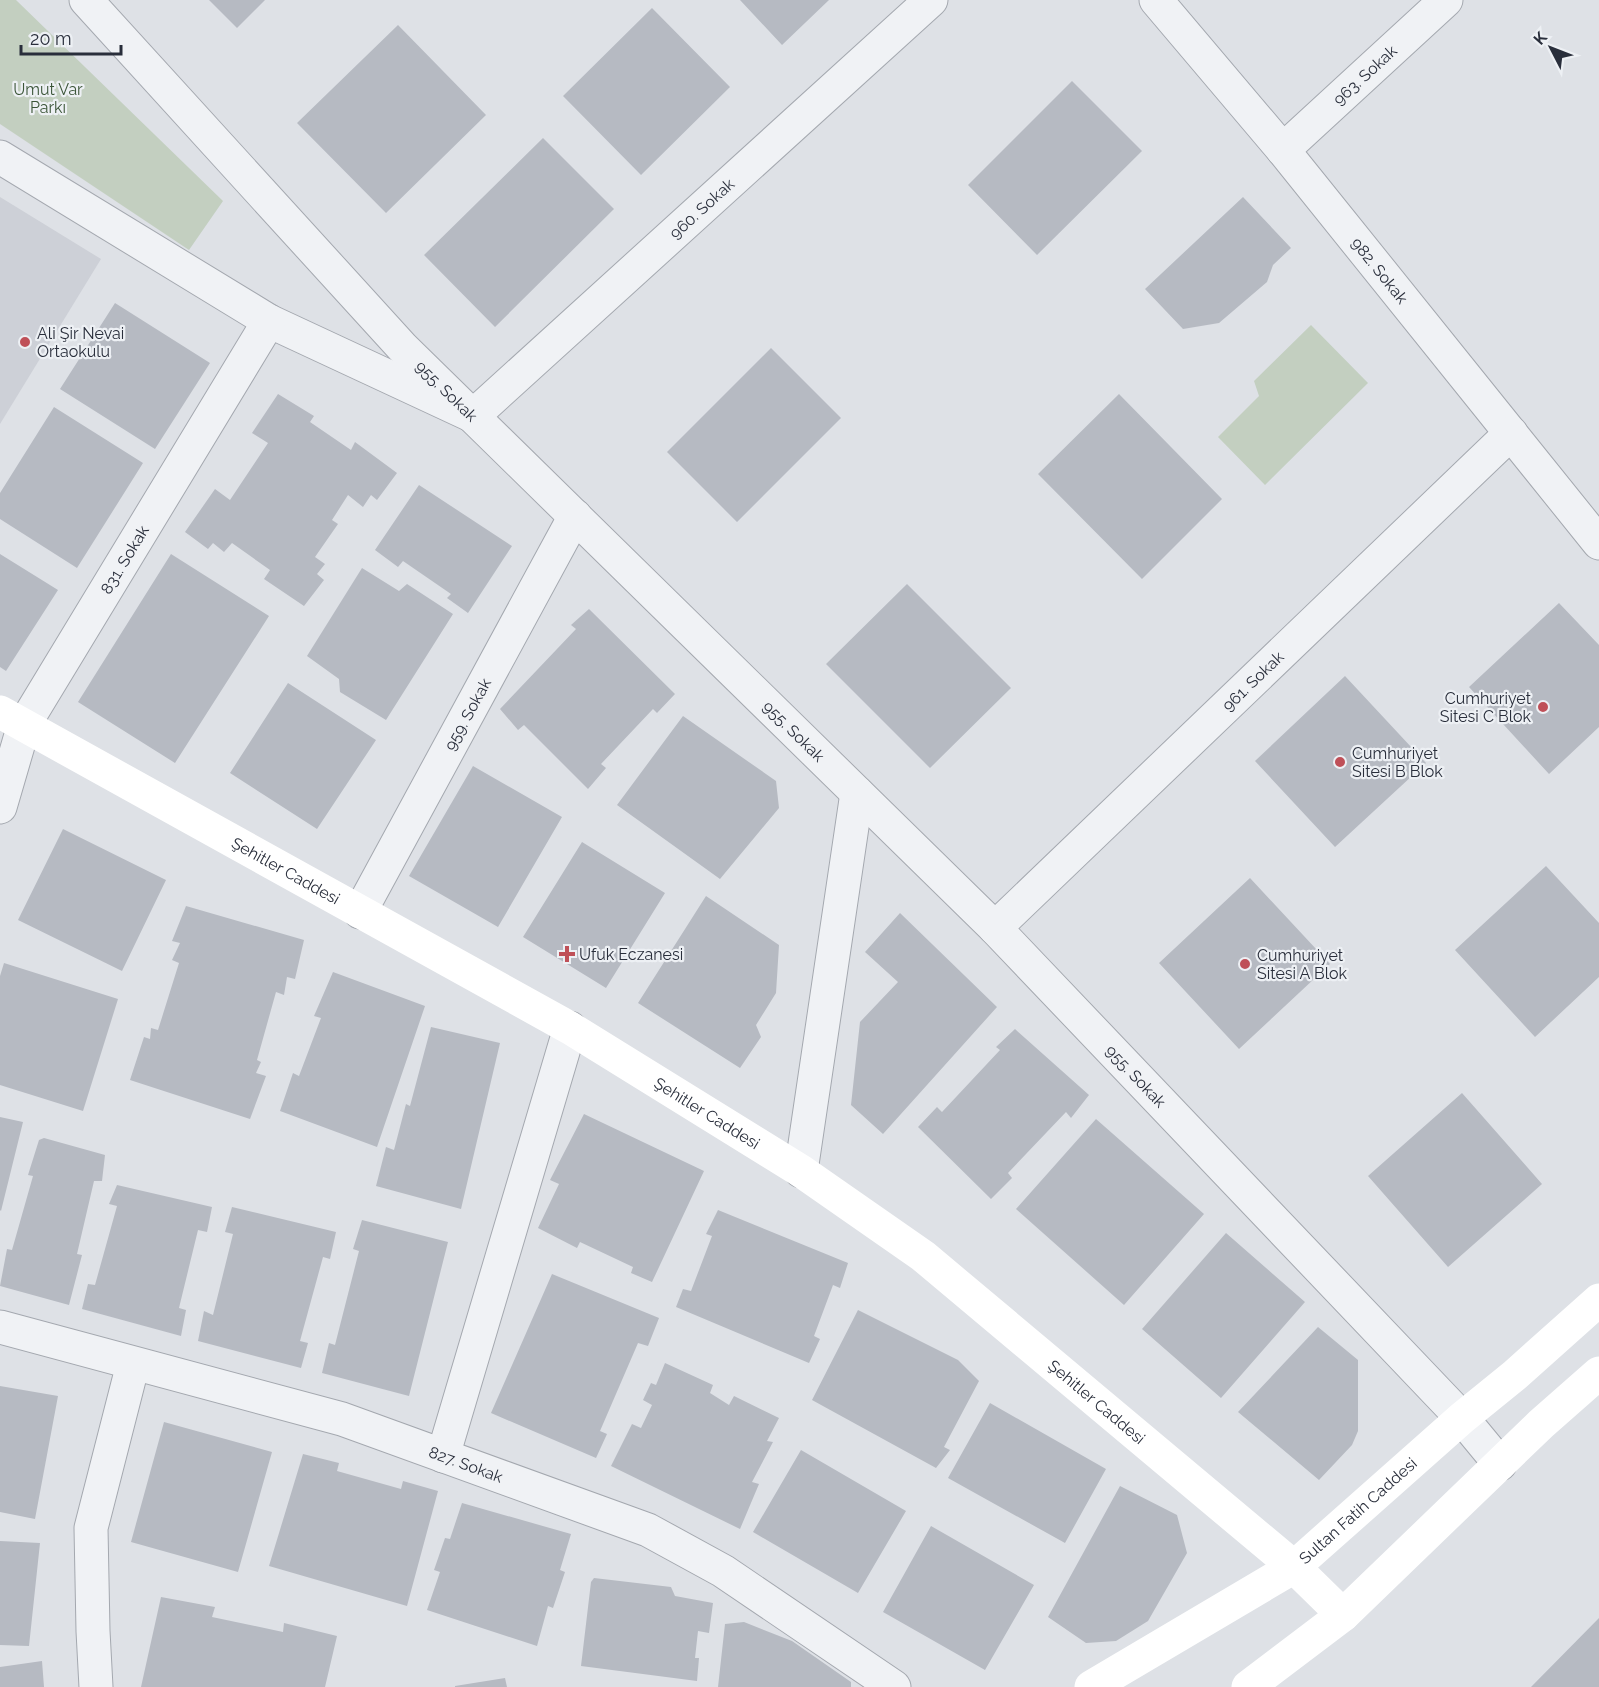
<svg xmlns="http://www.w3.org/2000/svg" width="1599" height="1687" viewBox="0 0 1599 1687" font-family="Raleway,sans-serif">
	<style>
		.built { fill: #cdd0d7 }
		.green { fill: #c3cfc0 }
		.building { fill: #b6bac2 }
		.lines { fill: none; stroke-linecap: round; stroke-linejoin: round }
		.street-casing { stroke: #a4a8af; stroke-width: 35 }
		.street { stroke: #f0f2f5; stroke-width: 33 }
		.secondary { stroke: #fff; stroke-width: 33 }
		.poi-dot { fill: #bf5058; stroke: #edf0f4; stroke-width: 2 }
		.labels { text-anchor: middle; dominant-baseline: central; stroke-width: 4.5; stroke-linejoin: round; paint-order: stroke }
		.street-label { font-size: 16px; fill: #292e3b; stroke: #edf0f4 }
		.park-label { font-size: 16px; fill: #3b5538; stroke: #edf0f4 }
		.poi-label { font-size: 16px; fill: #292e3b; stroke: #edf0f4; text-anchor: start }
	</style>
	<rect width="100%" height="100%" fill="#dee1e6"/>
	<path class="built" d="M0 197 101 259 0 424Z"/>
	<path class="green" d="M0 0H16L223 201 189 250 0 124Z
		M1311 325 1368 383 1265 485 1218 437 1259 396 1254 381Z"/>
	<path class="building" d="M209 0H265L237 28Z
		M740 0H829L782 45Z
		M652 8 730 87 641 175 563 96Z
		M398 25 486 115 386 213 297 123Z
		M1072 81 1142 151 1037 255 968 185Z
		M543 138 614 209 495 327 424 255Z
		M1243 197 1291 248 1273 265 1267 282 1219 323 1183 329 1145 289Z
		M115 303 210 363 155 449 60 389Z
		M771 348 841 418 737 522 667 452Z
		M278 394 314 416 310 422 351 450 355 442 397 473 377 500 371 495 363 507 348 495 332 520 338 524 315 557 325 564 317 574 324 580 304 606 264 579 270 570 232 543 224 552 213 543 208 549 185 532 215 489 230 500 268 443 252 433Z
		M1119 394 1222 499 1142 579 1038 474Z
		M54 407 143 463 77 568 0 519V493Z
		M419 485 512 546 468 613 447 598 451 594 403 561 398 567 375 550Z
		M0 554 58 590 6 671 0 667Z
		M171 554 269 616 175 763 78 702Z
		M362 568 399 591 407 584 453 614 386 720 340 692 339 679 307 656Z
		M907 584 1011 688 930 768 826 664Z
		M1559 603 1599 645V727L1549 774 1469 687Z
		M589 609 675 694 657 713 653 709 601 764 606 768 588 789 524 725 518 730 500 709 576 629 571 625Z
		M1345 676 1426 763 1335 847 1255 761Z
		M288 683 376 740 317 829 230 773Z
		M683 716 776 781 779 808 720 879 617 805Z
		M473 766 562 817 498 927 409 876Z
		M63 829 166 880 122 971 18 920Z
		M582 842 665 893 606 988 523 937Z
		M1546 866 1599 923V977L1535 1037 1455 950Z
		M1250 878 1330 964 1239 1049 1159 963Z
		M706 896 779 945 776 993 756 1025 761 1037 740 1068 638 1003Z
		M186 906 304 940 295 979 287 977 284 995 276 992 257 1060 261 1062 256 1073 266 1076 250 1119 130 1080 144 1037 150 1039 151 1028 158 1030 179 963 172 960 180 943 172 941Z
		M900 913 997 1007 883 1134 851 1105 860 1022 898 982 865 952Z
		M4 963 118 999 83 1111 0 1085V976Z
		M333 972 425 1006 377 1147 280 1111 293 1073 299 1076 321 1018 314 1016Z
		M431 1027 500 1043 461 1209 376 1186 386 1147 394 1150 406 1104 410 1106Z
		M1015 1029 1089 1095 1071 1118 1066 1112 1008 1173 1012 1178 991 1199 918 1127 937 1107 942 1112 1000 1050 996 1047Z
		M1462 1093 1542 1184 1448 1267 1368 1176Z
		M584 1114 704 1171 652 1282 631 1273 633 1267 580 1242 577 1248 538 1228 559 1184 550 1180Z
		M0 1117 23 1122 1 1211 0 1210Z
		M1096 1119 1204 1214 1124 1305 1016 1209Z
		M44 1138 105 1155 102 1181H94L77 1254 82 1255 69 1305 0 1286 7 1249 12 1250 33 1176 28 1175 39 1140Z
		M117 1185 212 1207 207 1232 198 1230 179 1308 186 1310 181 1336 82 1309 88 1284 95 1285 117 1206 109 1204Z
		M232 1207 336 1232 330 1259 323 1257 300 1341 308 1343 301 1368 198 1341 204 1311 213 1315 233 1234 225 1232Z
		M718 1210 848 1263 840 1288 833 1285 814 1336 820 1339 809 1363 676 1307 683 1289 691 1291 712 1236 706 1234Z
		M362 1220 448 1242 409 1396 322 1373 329 1343 335 1345 359 1251 353 1249Z
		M1226 1233 1305 1302 1221 1398 1142 1329Z
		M552 1274 659 1318 648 1346 638 1343 600 1431 607 1434 596 1458 491 1413Z
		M858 1310 958 1360 979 1381 944 1447 950 1450 936 1468 812 1400Z
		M1318 1327 1358 1360V1431L1352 1445 1319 1480 1238 1412Z
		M665 1363 713 1385 710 1393 729 1405 734 1396 779 1418 767 1441 773 1442 752 1482 759 1484 740 1529 611 1466 632 1424 641 1428 652 1405 643 1400 651 1383 656 1385Z
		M0 1386 58 1396 35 1519 0 1512Z
		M990 1403 1106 1469 1065 1543 948 1478Z
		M164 1422 272 1452 238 1572 131 1542Z
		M801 1450 906 1511 858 1593 753 1532Z
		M303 1454 339 1463 337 1471 401 1489 403 1481 438 1491 407 1606 269 1566Z
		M1120 1486 1177 1515 1187 1553 1148 1621 1116 1641 1086 1643 1048 1617Z
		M462 1503 571 1534 560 1570 565 1572 553 1608 548 1606 537 1646 427 1610 440 1572 434 1570 445 1538 450 1539Z
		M931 1526 1034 1585 985 1670 883 1612Z
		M0 1541 40 1543 29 1646 0 1645Z
		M594 1578 671 1587 675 1596 713 1603 709 1633 698 1631 695 1658H699L697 1681 581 1666 591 1582Z
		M161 1597 215 1607 212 1617 283 1632 284 1623 337 1636 325 1687H141Z
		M1599 1618V1687H1531Z
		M744 1622 792 1641 851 1682V1687H718L725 1624Z
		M42 1661 44 1687H0V1667Z
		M505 1678 507 1687H455V1686Z"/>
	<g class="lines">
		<g class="street-casing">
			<g id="street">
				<path id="s1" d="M86 0 403 348 995 928 1462 1418 1500 1464"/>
				<path id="s2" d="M1156 0 1283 150 1599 543"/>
				<path id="s3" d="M1283 150 1446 0"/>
				<path id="s4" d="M0 157 269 321 473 416 931 0"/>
				<path id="s5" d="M0 807 24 725 269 321"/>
				<path id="s6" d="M360 912 575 516"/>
				<path id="s7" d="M995 928 1511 433"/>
				<path d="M801 1171 857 793"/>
				<path id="s8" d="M0 1327 342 1419 648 1530 723 1571 894 1687"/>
				<path d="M443 1456 570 1028"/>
				<path d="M96 1687 93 1631 91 1528 133 1364"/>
			</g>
		</g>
		<use href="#street" class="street"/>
		<g class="secondary">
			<path id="s9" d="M0 712 570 1028 801 1171 923 1256 1294 1567 1343 1615"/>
			<path id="s10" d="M1091 1687 1294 1567 1462 1418 1515 1375 1599 1300"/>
			<path d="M1248 1687 1343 1615 1541 1424 1599 1373"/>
		</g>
	</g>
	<g class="poi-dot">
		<circle cx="25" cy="342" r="6"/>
		<circle cx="1543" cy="707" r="6"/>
		<circle cx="1340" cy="762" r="6"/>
		<path d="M564 945h6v6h6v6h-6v6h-6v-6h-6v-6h6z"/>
		<circle cx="1245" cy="964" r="6"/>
	</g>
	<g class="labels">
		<g class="street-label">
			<text stroke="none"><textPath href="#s3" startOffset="111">963. Sokak</textPath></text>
			<text stroke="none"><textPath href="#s4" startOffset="849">960. Sokak</textPath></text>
			<text stroke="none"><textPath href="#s2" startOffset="351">982. Sokak</textPath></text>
			<text stroke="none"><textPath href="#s1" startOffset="532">955. Sokak</textPath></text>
			<text stroke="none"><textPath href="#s5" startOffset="279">831. Sokak</textPath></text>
			<text stroke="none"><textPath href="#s7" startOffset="357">961. Sokak</textPath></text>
			<text stroke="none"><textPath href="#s6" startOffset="225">959. Sokak</textPath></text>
			<text stroke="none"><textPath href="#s1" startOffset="1018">955. Sokak</textPath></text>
			<text stroke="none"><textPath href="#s9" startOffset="327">Şehitler Caddesi</textPath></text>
			<text stroke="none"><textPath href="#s1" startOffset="1504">955. Sokak</textPath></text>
			<text stroke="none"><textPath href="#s9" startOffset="813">Şehitler Caddesi</textPath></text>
			<text stroke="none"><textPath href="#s9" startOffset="1299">Şehitler Caddesi</textPath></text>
			<text stroke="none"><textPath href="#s8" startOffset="486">827. Sokak</textPath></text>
			<text stroke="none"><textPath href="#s10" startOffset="321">Sultan Fatih Caddesi</textPath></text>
		</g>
		<g class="park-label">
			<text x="48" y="89">Umut Var<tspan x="48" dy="18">Parkı</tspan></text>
		</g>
		<g class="poi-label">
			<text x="37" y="333">Ali Şir Nevai<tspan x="37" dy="18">Ortaokulu</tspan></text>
			<text x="1531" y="698" text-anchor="end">Cumhuriyet<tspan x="1531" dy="18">Sitesi C Blok</tspan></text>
			<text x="1352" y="753">Cumhuriyet<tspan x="1352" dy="18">Sitesi B Blok</tspan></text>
			<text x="579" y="954">Ufuk Eczanesi</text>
			<text x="1257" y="955">Cumhuriyet<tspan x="1257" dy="18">Sitesi A Blok</tspan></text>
		</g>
	</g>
	<g transform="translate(1551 48) rotate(312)" stroke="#edf0f4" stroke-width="4.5" paint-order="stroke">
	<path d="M0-4.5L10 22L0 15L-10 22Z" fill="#292e3b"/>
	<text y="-9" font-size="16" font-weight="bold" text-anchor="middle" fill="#292e3b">K</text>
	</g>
	<path d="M21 45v9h100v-9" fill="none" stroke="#292e3b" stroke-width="3"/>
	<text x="30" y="45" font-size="18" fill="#292e3b" stroke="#edf0f4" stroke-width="4.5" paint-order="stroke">20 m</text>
</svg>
